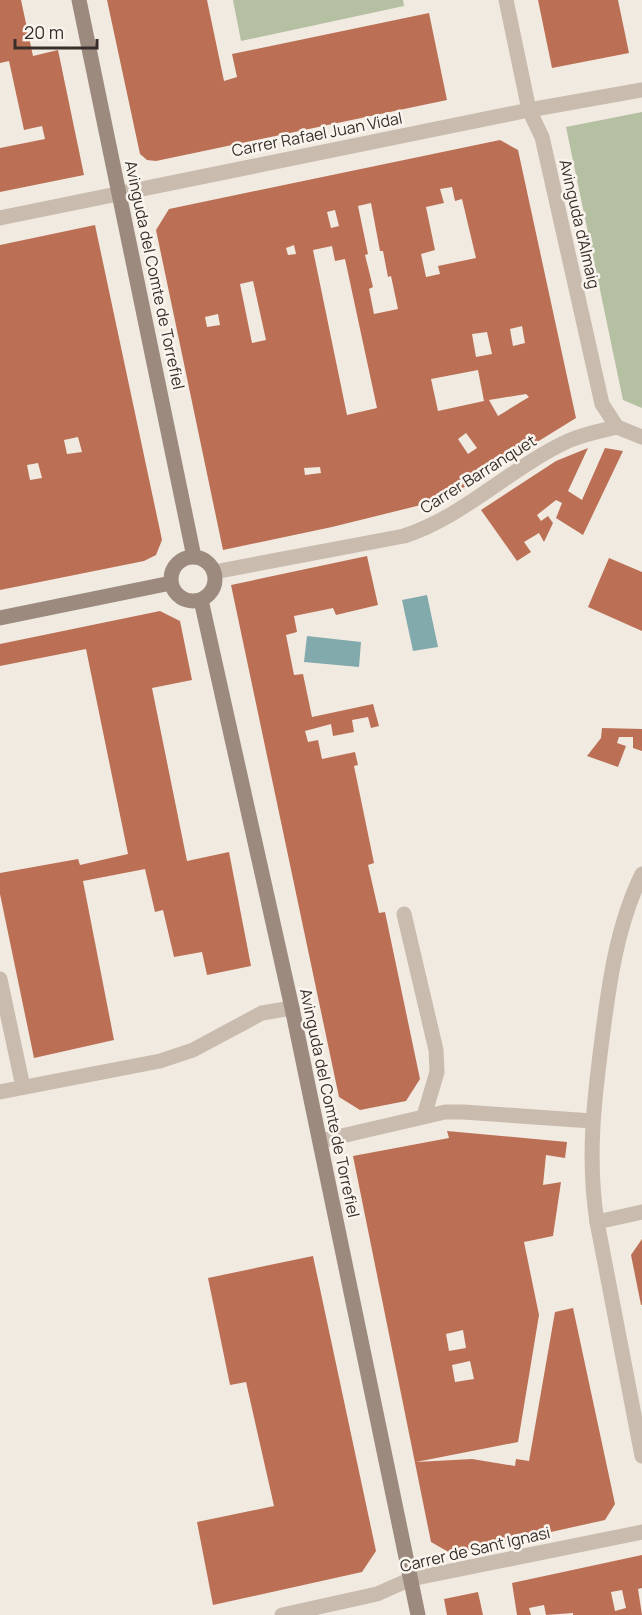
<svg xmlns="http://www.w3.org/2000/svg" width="642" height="1615" viewBox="0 0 642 1615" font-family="Manrope,sans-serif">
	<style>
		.green { fill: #b5bfa2 }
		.water { fill: #82a9ac }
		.building { fill: #bb7055; fill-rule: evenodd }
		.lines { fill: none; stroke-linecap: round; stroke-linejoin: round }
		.lane { stroke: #c9bbad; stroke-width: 15 }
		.street { stroke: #c9bbad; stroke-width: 15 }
		.secondary { stroke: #9c8a7f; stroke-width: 15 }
		.labels { text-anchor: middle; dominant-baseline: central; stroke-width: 5; stroke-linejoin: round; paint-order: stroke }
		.street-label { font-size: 16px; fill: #382f2b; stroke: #f9f4ed }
	</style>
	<rect width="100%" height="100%" fill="#f1eae1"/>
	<path class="green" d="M233 0H403L404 6 241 41Z
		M642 112V408L623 400 566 127Z"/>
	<path class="water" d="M427 595 438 647 413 651 402 600Z
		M307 636 361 642 359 667 304 662Z"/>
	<path class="building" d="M0 0H21L33 56 58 50 84 175 0 192V148L45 139 42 126 24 130 9 61 0 63Z
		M107 0H207L224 81 237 77 232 54 429 13 447 100 156 161 147 160 140 154Z
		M538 0H618L629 53 552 68Z
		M500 140 518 150 576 418 432 507 429 503 332 527 223 550 156 230 169 209ZM452 187 455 201 462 199 476 258 438 266 440 274 426 277 421 254 435 250 426 207 444 203 440 189ZM371 203 380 251H383L388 277 391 276 398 309 374 314 369 289 373 287 365 255 368 254 358 206ZM335 210 339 226 331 228 327 212ZM294 245 296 254 288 255 286 248ZM332 246 335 261 345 259 377 408 347 415 313 250ZM253 281 266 340 252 343 240 284ZM218 314 220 325 207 327 205 317ZM522 326 525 343 513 346 510 329ZM487 332 492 354 476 357 472 334ZM478 370 484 401 438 411 431 379ZM526 394 529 397 498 416 489 400ZM466 433 477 448 468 454 458 439ZM320 467 321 473 305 475 304 468Z
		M95 225 162 540 156 555 144 561 0 590V245ZM78 437 82 452 67 454 64 440ZM38 463 42 478 30 480 27 465Z
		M588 448 568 491 582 500 605 448 623 451 583 535 556 518 562 503 556 500 537 515 541 521 548 516 553 523 544 542 539 533 524 542 531 552 517 561 481 510 556 461Z
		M367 556 378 605 336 615 333 608 294 616 297 632 286 635 294 675 303 674 312 717 373 704 379 726 371 728 368 717 352 720 354 732 333 736 331 724 305 731 308 742 318 740 322 759 355 752 358 765 354 766 374 863 368 865 379 913 385 912 420 1079 406 1101 360 1110 339 1097 231 585Z
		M609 558 642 572V631L588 607Z
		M160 611 180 621 192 680 152 688 187 861 229 852 251 966 207 975 202 952 174 957 163 910 155 912 145 869 83 881 114 1040 34 1058 0 894V873L78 859 80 865 128 854 86 649 0 666V644Z
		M602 728 642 729V751L633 748V737H619L617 743 626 746 618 767 587 756 601 738Z
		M447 1131 567 1142 565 1158 546 1155 543 1185 561 1182 553 1236 524 1242 539 1315 518 1442 416 1462 472 1459 515 1466 516 1459 529 1461 555 1312 573 1308 615 1504 605 1520 452 1554 431 1542 353 1156 449 1138ZM463 1330 466 1348 449 1351 446 1334ZM470 1361 474 1379 455 1382 452 1365Z
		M642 1239V1305H641L631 1255Z
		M313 1256 376 1551 362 1572 213 1605 197 1522 274 1506 246 1382 230 1385 208 1278Z
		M642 1555V1588L638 1589 642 1615H573V1613L546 1615 544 1605 529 1608 531 1615H517L512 1583ZM622 1590 626 1608 615 1611 611 1592Z
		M478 1592 483 1615H447L444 1599Z"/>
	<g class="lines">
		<path class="lane" d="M404 914 436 1050 437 1072 424 1116
			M597 1222 642 1212"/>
		<path class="street" d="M506 0 529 110 542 137 602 404 617 427 642 437
			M0 218 529 110 642 90
			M214 572 404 536C465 516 510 468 568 441 584 434 600 431 617 427
			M642 874C617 925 609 983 602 1039 594 1101 587 1158 597 1222L642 1456
			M0 979 23 1087
			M0 1092 160 1061 193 1050 262 1013 292 1008
			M320 1141 445 1112H463L592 1121
			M282 1615 377 1594 411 1579 642 1532"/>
		<path class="secondary" d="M79 0 194 557
			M171 579a22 22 0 1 1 44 0a22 22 0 1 1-44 0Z
			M201 600 292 1008 418 1615
			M0 618 171 583"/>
	</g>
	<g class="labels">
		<g class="street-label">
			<text transform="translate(317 134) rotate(-11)">Carrer Rafael Juan Vidal</text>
			<text transform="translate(580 224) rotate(77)">Avinguda d'Almaig</text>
			<text transform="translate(155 275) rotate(78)">Avinguda del Comte de Torrefiel</text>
			<text transform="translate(478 474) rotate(-32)">Carrer Barranquet</text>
			<text transform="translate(330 1103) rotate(78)">Avinguda del Comte de Torrefiel</text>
			<text transform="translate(475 1549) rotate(-13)">Carrer de Sant Ignasi</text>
		</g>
	</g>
	<path d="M15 39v9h82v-9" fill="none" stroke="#382f2b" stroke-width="3"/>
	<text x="24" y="39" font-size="18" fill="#382f2b" stroke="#f9f4ed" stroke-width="4.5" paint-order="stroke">20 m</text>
</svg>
